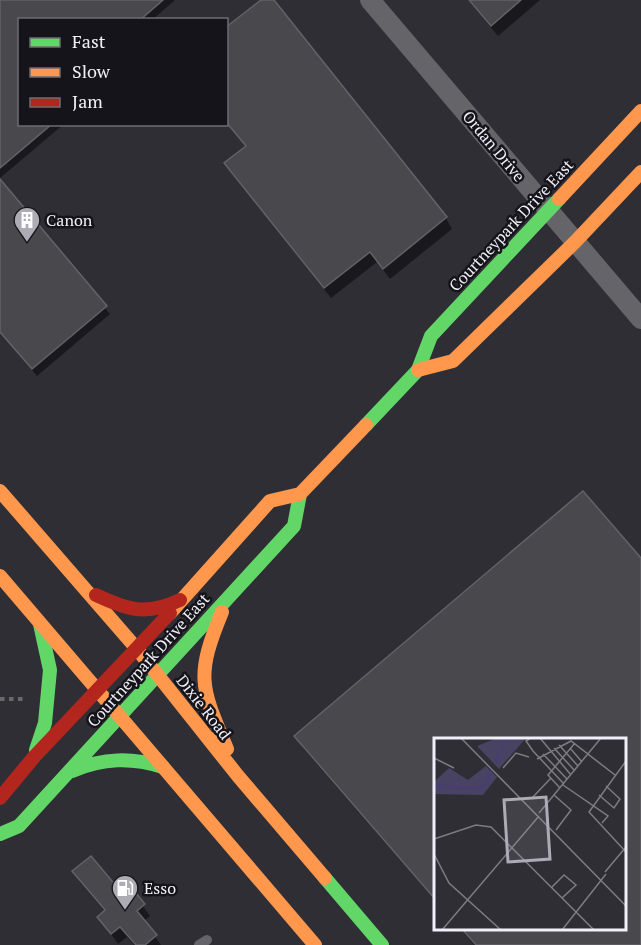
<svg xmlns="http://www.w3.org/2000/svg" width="641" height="945" viewBox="0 0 641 945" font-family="'PT Serif',serif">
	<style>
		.shadow { fill: #0007 }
		.building { fill: #49484d; stroke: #636268; stroke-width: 1.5 }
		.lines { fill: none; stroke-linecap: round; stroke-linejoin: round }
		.path { stroke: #69696c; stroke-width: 4; stroke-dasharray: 4.5 4.5; stroke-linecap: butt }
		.lane { stroke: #656468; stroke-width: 10 }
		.street { stroke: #656468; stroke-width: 20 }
		.fast { stroke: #63d668; stroke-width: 14 }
		.slow { stroke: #ff974d; stroke-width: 14 }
		.jam { stroke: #b3261e; stroke-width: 14 }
		.labels { text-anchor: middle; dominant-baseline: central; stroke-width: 5; stroke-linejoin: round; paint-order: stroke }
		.street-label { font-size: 16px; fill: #f1f0f9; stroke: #15141a }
		.poi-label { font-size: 16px; fill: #f1f0f9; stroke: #15141a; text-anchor: start }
		.inset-river { fill: none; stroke: #483e70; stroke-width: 3 }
		.inset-road { fill: none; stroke: #7d7c83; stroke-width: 1.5 }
		.view { fill: #adacb4; fill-opacity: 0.15; stroke: #adacb4; stroke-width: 3 }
		.inset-edge { fill: none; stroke: #f1f0f9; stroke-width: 3 }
	</style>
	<rect width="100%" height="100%" fill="#2f2e35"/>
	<path class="shadow" d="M0 0H175L152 20H20V124H64L0 178Z
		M263 0H272L446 218 452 229 390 279 377 262 331 298 232 174 226 163 246 147 226 122Z
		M468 0H540L498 36Z
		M0 182 110 314 37 376 0 332Z
		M641 561V945H474L460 928H624V740H436V901L302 747 296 736Z
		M74 872 122 895 130 889 150 916 144 921 161 945H134L127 937 118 944 99 917 105 912 80 882Z"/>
	<path class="building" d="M0 0H163L140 20H20V124H52L0 168Z
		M261 0H274L447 217 383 269 370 252 324 288 224 163 246 146 226 122V27Z
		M469 0H521L491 26Z
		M0 179 107 306 32 369 0 332Z
		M583 491 641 558V945H476L461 928H624V740H435V899L294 736Z
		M91 856 122 893 130 886 145 904 137 911 157 935 145 945H136L120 927 111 934 97 917 105 910 72 871Z"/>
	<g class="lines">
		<path class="path" d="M0 699H24"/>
		<path class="lane" d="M199 945 207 940"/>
		<path class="street" d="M370 0 641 319"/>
		<path class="fast" d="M366 425 418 370 431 336 559 199
			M36 750 45 723 50 670 40 624
			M72 771C103 758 131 757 163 767
			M0 834 19 826 294 526 300 494
			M325 878 382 945"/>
		<path class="slow" d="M559 199 641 111
			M418 370 453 361 575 242 641 172
			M0 491 137 649 238 776 325 878
			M0 576 315 945
			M222 612C195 677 201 687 227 749
			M170 613 270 501 300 494 366 425"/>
		<path class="jam" d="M96 595C128 610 146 616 180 600
			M0 798 34 757 170 613"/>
	</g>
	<defs>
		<g id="building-pin" transform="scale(1.35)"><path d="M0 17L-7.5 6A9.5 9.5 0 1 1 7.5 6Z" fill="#adacb4" stroke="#15141a"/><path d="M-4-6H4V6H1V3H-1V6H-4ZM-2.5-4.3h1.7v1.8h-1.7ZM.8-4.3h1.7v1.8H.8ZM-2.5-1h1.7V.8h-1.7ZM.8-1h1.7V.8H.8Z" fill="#fff"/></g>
		<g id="fuel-pin" transform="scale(1.35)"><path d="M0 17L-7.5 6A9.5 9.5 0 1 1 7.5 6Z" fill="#adacb4" stroke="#15141a"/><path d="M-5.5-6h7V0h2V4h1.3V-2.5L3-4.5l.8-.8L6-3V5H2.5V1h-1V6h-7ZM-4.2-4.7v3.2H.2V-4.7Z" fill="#fff"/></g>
	</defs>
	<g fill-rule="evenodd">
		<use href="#building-pin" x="27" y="220"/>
		<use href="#fuel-pin" x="125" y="888"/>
	</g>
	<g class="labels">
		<g class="street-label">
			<text transform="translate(494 146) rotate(50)">Ordan Drive</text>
			<text transform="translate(511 225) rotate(-47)">Courtneypark Drive East</text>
			<text transform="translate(148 660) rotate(-48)">Courtneypark Drive East</text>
			<text transform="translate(204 707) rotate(52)">Dixie Road</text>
		</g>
		<g class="poi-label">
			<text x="46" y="220">Canon</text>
			<text x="144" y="888">Esso</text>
		</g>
	</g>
	<g transform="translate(434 738)">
		<rect width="192" height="192" fill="#2f2e35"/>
		<path d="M63 0H92L65 31 43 8ZM52 28 63 39 49 57 0 56V44L15 30 34 42Z" fill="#484362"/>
		<path class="inset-river" d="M61 26 72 0M0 48 45 50 53 44 57 33"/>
		<path class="inset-road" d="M27 0 192 168M97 0 92 3 99 13 130 46M106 0 137 37M125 7 144 28M120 10 141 33M136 10 148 24M109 16 133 41M0 20 20 30M103 21 137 3 181 37M192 23 155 74 192 114M69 30 82 15 95 19M129 47 174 78 168 85M126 50 114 37 141 5M120 57 137 72 122 92M165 57 180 70 186 61 172 48M98 60 117 40M105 75 167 0M0 101 42 87 57 89 160 192M0 116 15 145 67 192M171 134 192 109M118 149 130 137 142 147 128 160M8 192 105 78M128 192 172 136"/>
		<path class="view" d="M112 59 116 121 74 124 70 62Z"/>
		<rect width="192" height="192" class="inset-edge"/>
	</g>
	<rect x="18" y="18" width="210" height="108" fill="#15141a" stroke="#6d6c73" stroke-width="1.5"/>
	<rect x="30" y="38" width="30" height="9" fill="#63d668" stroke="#6d6c73" stroke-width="1.5"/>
	<text x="72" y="48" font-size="18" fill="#f1f0f9">Fast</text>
	<rect x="30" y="68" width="30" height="9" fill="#ff974d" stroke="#6d6c73" stroke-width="1.5"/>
	<text x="72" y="78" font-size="18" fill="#f1f0f9">Slow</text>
	<rect x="30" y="98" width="30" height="9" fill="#b3261e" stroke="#6d6c73" stroke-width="1.5"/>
	<text x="72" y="108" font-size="18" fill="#f1f0f9">Jam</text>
</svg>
